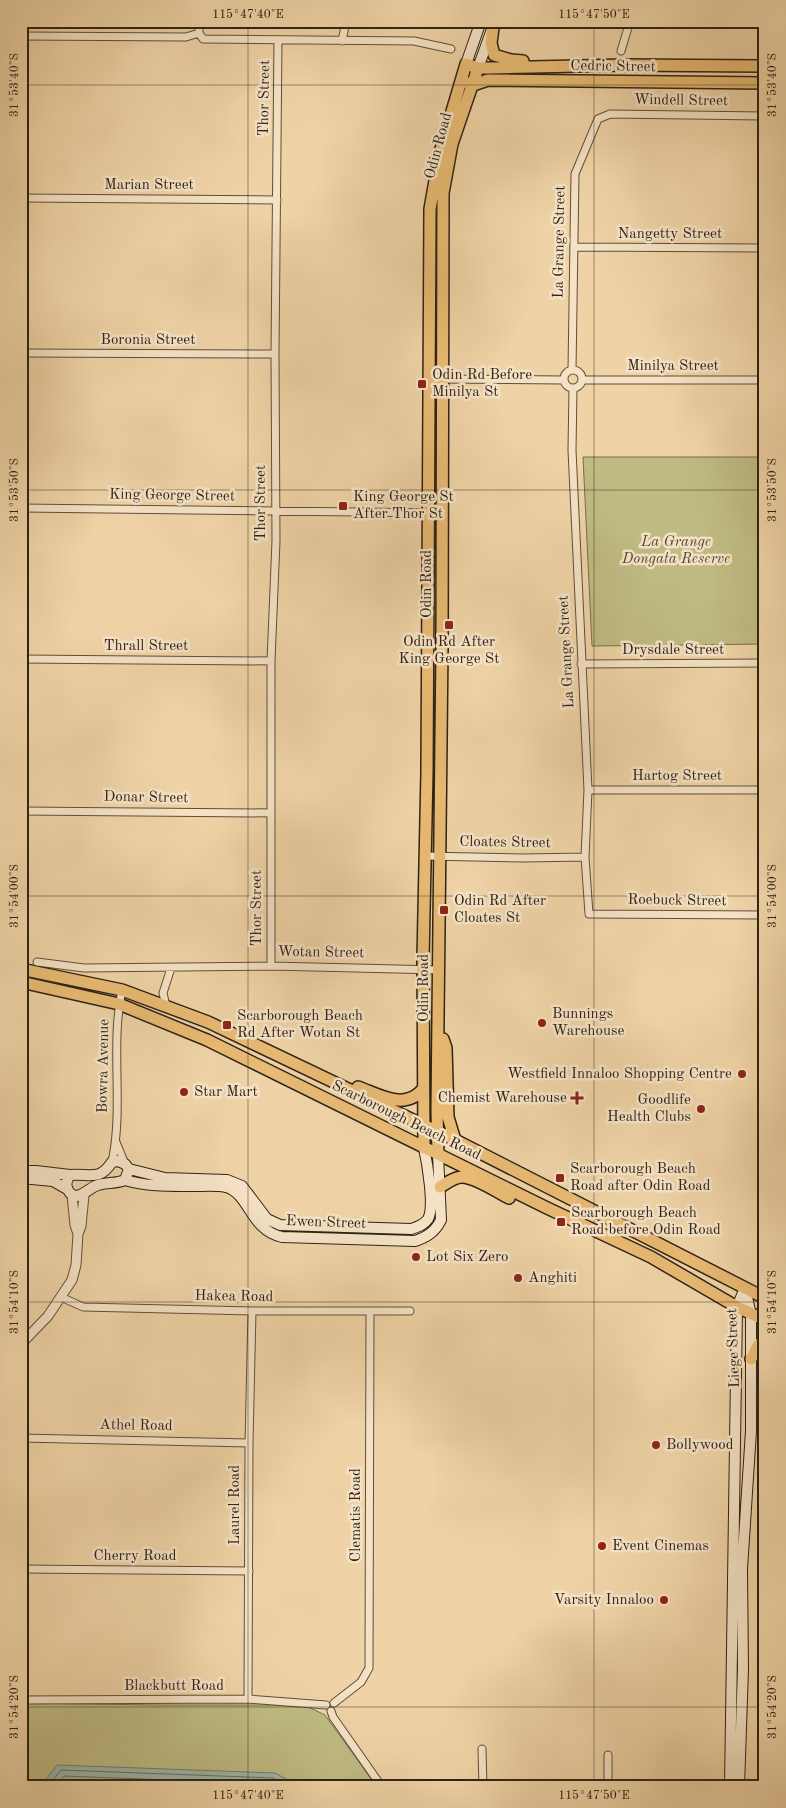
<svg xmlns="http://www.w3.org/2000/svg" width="786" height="1808" viewBox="0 0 786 1808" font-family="'Old Standard TT',serif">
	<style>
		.green { fill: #bfbb83; stroke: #766f4c }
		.water { fill: #9ab7aa; stroke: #6f7c6f }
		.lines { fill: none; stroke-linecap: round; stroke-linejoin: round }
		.shore { stroke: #646d60; stroke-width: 1 }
		.minor-casing { stroke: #5e4f3a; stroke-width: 9 }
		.tertiary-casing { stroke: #5e4f3a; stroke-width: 11 }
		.secondary-casing { stroke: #2e2316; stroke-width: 12 }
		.primary-casing { stroke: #2e2316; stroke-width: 14 }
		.minor { stroke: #f5e2c5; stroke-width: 7 }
		.tertiary { stroke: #f5e2c5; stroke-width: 9 }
		.secondary { stroke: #f5e2c5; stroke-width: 10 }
		.primary { stroke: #e8ba73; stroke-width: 11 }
		.ticks { fill: none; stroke: #2e2316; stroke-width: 1; stroke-opacity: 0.45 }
		.poi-dot { fill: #8f2418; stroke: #f5e2c5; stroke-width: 2 }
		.labels { text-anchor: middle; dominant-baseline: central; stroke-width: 5; stroke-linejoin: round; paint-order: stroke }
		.street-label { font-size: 15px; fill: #2e2316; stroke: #f5e2c5 }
		.poi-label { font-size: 15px; fill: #2e2316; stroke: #f5e2c5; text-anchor: start }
		.park-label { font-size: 15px; font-style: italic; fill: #524931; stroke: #f5e2c5 }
		.neatline { fill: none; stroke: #2e2316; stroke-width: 2 }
		.ticks-label { font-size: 12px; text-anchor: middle; fill: #2e2316 }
	</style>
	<rect width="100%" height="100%" fill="#efd3a6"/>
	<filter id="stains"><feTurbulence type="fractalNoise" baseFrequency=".004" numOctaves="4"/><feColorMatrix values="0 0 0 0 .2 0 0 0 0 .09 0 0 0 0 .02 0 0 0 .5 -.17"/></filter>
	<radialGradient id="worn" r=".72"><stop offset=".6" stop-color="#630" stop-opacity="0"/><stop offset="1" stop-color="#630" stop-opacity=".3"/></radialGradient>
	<path class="green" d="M207 21H333L332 24H207Z
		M583 457H765V644L592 646Z
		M21 1703 157 1705H304L325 1715 377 1787H21Z"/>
	<path class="water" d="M57 1765 275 1773 301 1787H40Z"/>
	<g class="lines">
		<path class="shore" d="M47 1787 61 1770 273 1778 290 1787
			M55 1787 64 1776 271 1784 277 1787
			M64 1787 68 1784 146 1787"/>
		<g class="minor-casing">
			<path id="minor" d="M199 33 203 39 414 41 451 49
				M199 33V21
				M21 36 186 37 199 33
				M342 41 346 21
				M621 51 630 21
				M21 198 277 200
				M575 247 765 248
				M21 353 275 354
				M572 370 575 174 598 119 610 114 765 116
				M564 379a9 9 0 1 1 18 0a9 9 0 1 1-18 0Z
				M428 379 564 380
				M582 380H765
				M573 388 572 450 588 790 585 857 589 914 765 915
				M21 508 442 513
				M21 659 271 661
				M581 664 765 663
				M588 790H765
				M21 811 270 813
				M425 856 523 858 585 857
				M37 962 84 968 271 966 439 970
				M271 966V661L276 541 275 354 278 40
				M166 1006 163 993 171 968
				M116 1142 125 1164
				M112 1162C124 1106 110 1047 122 990
				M61 1297 83 1307 252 1311H410
				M21 1330 29 1336
				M21 1438 249 1443
				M21 1569 249 1571
				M248 1699 249 1443 252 1311
				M21 1700 248 1699 326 1705
				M334 1703 361 1682 369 1668 370 1312
				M331 1711 333 1717 382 1787
				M482 1749 483 1787
				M608 1755V1787"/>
		</g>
		<g class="tertiary-casing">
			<path id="tertiary" d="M72 1195 75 1225 77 1231
				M21 1344 48 1316 72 1280 76 1265 78 1234 81 1226 84 1195"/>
		</g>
		<g class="secondary-casing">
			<path id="secondary" d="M466 64 481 21
				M478 68 495 21
				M118 1161 125 1164 129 1169 125 1180C116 1184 107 1182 98 1185 89 1187 76 1205 68 1190 65 1185 67 1179 70 1175 90 1173 99 1182 112 1162Z
				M129 1169 165 1178 227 1180 242 1186 267 1219 280 1225 411 1229C417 1227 424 1225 428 1219 435 1207 427 1162 424 1148
				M21 1171H36L70 1175
				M21 1178 53 1181 67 1189
				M125 1180C148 1187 172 1186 195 1186 205 1186 216 1185 226 1187 250 1194 250 1230 282 1237L415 1241C427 1237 435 1232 441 1220L438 1154
				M730 1787 737 1307 745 1288
				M739 1787 743 1669 742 1569 751 1431V1315L745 1288"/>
		</g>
		<g class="primary-casing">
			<path id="primary" d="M493 28 491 43 494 55 511 60 523 61
				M468 83 473 85 488 80 765 83
				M21 969 122 990 208 1022 455 1140 765 1298
				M21 982 119 1004 207 1040 545 1207 651 1257 737 1307 765 1320
				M443 1039 446 1048 448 1117 455 1140
				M358 1087C380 1095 405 1111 423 1089
				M424 1148 423 958 427 772 430 209 440 152 466 64 478 68H489L625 65 765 66
				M438 1154 437 1110 442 648 443 193 452 144 478 68
				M440 1187C447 1183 454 1177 462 1177 475 1177 497 1192 509 1198
				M751 1359 759 1344 765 1340"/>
		</g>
		<use href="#minor" class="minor"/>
		<use href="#tertiary" class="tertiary"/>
		<use href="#secondary" class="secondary"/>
		<use href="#primary" class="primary"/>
	</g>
	<path class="ticks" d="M248 21V1787M594 21V1787M21 85H765M21 490H765M21 896H765M21 1302H765M21 1707H765"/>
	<g class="poi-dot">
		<rect x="417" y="379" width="10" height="10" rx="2.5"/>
		<rect x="338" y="501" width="10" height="10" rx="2.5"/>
		<rect x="444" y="620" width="10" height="10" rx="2.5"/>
		<rect x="439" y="905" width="10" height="10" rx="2.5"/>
		<circle cx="542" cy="1023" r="5"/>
		<rect x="222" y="1020" width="10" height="10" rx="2.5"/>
		<circle cx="742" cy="1074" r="5"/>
		<circle cx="184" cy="1092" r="5"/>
		<path d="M574.5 1090.5h5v5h5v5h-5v5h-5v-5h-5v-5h5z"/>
		<circle cx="701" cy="1109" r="5"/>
		<rect x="555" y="1173" width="10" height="10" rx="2.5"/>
		<rect x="556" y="1217" width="10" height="10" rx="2.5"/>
		<circle cx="416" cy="1257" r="5"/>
		<circle cx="518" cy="1278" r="5"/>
		<circle cx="656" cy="1445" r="5"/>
		<circle cx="602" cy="1546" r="5"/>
		<circle cx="664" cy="1600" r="5"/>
	</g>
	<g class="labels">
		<g class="street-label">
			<text transform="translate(613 67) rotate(1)">Cedric Street</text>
			<text transform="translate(265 98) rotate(-89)">Thor Street</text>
			<text transform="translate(681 101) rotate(1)">Windell Street</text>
			<text transform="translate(439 146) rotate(-75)">Odin Road</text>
			<text x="149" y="185">Marian Street</text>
			<text x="670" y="234">Nangetty Street</text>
			<text transform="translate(560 242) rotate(-89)">La Grange Street</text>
			<text x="148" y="340">Boronia Street</text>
			<text x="673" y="366">Minilya Street</text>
			<text transform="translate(172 496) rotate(1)">King George Street</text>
			<text transform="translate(261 503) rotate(-90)">Thor Street</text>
			<text transform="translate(427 584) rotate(-90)">Odin Road</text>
			<text x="146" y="646">Thrall Street</text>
			<text x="673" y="650">Drysdale Street</text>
			<text transform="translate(567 652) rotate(-93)">La Grange Street</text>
			<text x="677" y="776">Hartog Street</text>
			<text transform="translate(146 798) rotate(1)">Donar Street</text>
			<text transform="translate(505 843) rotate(1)">Cloates Street</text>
			<text transform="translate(677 901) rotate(1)">Roebuck Street</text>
			<text transform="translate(257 908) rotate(-90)">Thor Street</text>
			<text transform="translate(321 953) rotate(1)">Wotan Street</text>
			<text transform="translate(424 988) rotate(-90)">Odin Road</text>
			<text transform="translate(104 1066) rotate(-89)">Bowra Avenue</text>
			<text transform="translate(406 1121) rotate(26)">Scarborough Beach Road</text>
			<text transform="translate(326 1223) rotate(2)">Ewen Street</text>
			<text transform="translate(234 1297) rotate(1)">Hakea Road</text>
			<text transform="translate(734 1348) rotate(-92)">Liege Street</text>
			<text transform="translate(136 1426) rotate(1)">Athel Road</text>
			<text transform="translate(235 1505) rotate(-90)">Laurel Road</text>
			<text transform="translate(356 1515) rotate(-90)">Clematis Road</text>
			<text x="135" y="1556">Cherry Road</text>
			<text x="174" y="1686">Blackbutt Road</text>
		</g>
		<g class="poi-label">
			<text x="432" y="375">Odin Rd Before<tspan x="432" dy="17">Minilya St</tspan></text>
			<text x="353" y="497">King George St<tspan x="353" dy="17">After Thor St</tspan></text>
			<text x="449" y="642" text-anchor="middle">Odin Rd After<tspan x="449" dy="17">King George St</tspan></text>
			<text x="454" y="901">Odin Rd After<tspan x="454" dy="17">Cloates St</tspan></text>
			<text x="552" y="1014">Bunnings<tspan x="552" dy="17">Warehouse</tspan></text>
			<text x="237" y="1016">Scarborough Beach<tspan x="237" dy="17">Rd After Wotan St</tspan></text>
			<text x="732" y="1074" text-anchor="end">Westfield Innaloo Shopping Centre</text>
			<text x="194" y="1092">Star Mart</text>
			<text x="567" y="1098" text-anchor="end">Chemist Warehouse</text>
			<text x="691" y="1100" text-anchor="end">Goodlife<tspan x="691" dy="17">Health Clubs</tspan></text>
			<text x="570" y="1169">Scarborough Beach<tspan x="570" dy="17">Road after Odin Road</tspan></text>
			<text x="571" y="1213">Scarborough Beach<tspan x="571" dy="17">Road before Odin Road</tspan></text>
			<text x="426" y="1257">Lot Six Zero</text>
			<text x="528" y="1278">Anghiti</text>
			<text x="666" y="1445">Bollywood</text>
			<text x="612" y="1546">Event Cinemas</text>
			<text x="654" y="1600" text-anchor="end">Varsity Innaloo</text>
		</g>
		<g class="park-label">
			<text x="676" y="542">La Grange<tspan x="676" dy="17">Dongata Reserve</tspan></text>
		</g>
	</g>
	<rect width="786" height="1808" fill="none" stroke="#efd3a6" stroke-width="55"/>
	<rect x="28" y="28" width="730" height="1752" class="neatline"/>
	<g class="ticks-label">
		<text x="248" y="18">115°47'40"E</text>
		<text x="594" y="18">115°47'50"E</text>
		<text transform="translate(14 85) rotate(-90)" y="4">31°53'40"S</text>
		<text transform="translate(772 85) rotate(-90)" y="4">31°53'40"S</text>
		<text transform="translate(14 490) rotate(-90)" y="4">31°53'50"S</text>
		<text transform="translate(772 490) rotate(-90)" y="4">31°53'50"S</text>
		<text transform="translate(14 896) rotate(-90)" y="4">31°54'00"S</text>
		<text transform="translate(772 896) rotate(-90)" y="4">31°54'00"S</text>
		<text transform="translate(14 1302) rotate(-90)" y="4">31°54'10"S</text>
		<text transform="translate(772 1302) rotate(-90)" y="4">31°54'10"S</text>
		<text transform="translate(14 1707) rotate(-90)" y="4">31°54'20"S</text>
		<text transform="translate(772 1707) rotate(-90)" y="4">31°54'20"S</text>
		<text x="248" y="1799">115°47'40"E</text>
		<text x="594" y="1799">115°47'50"E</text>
	</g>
	<rect width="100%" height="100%" filter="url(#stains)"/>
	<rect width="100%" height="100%" fill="url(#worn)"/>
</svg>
